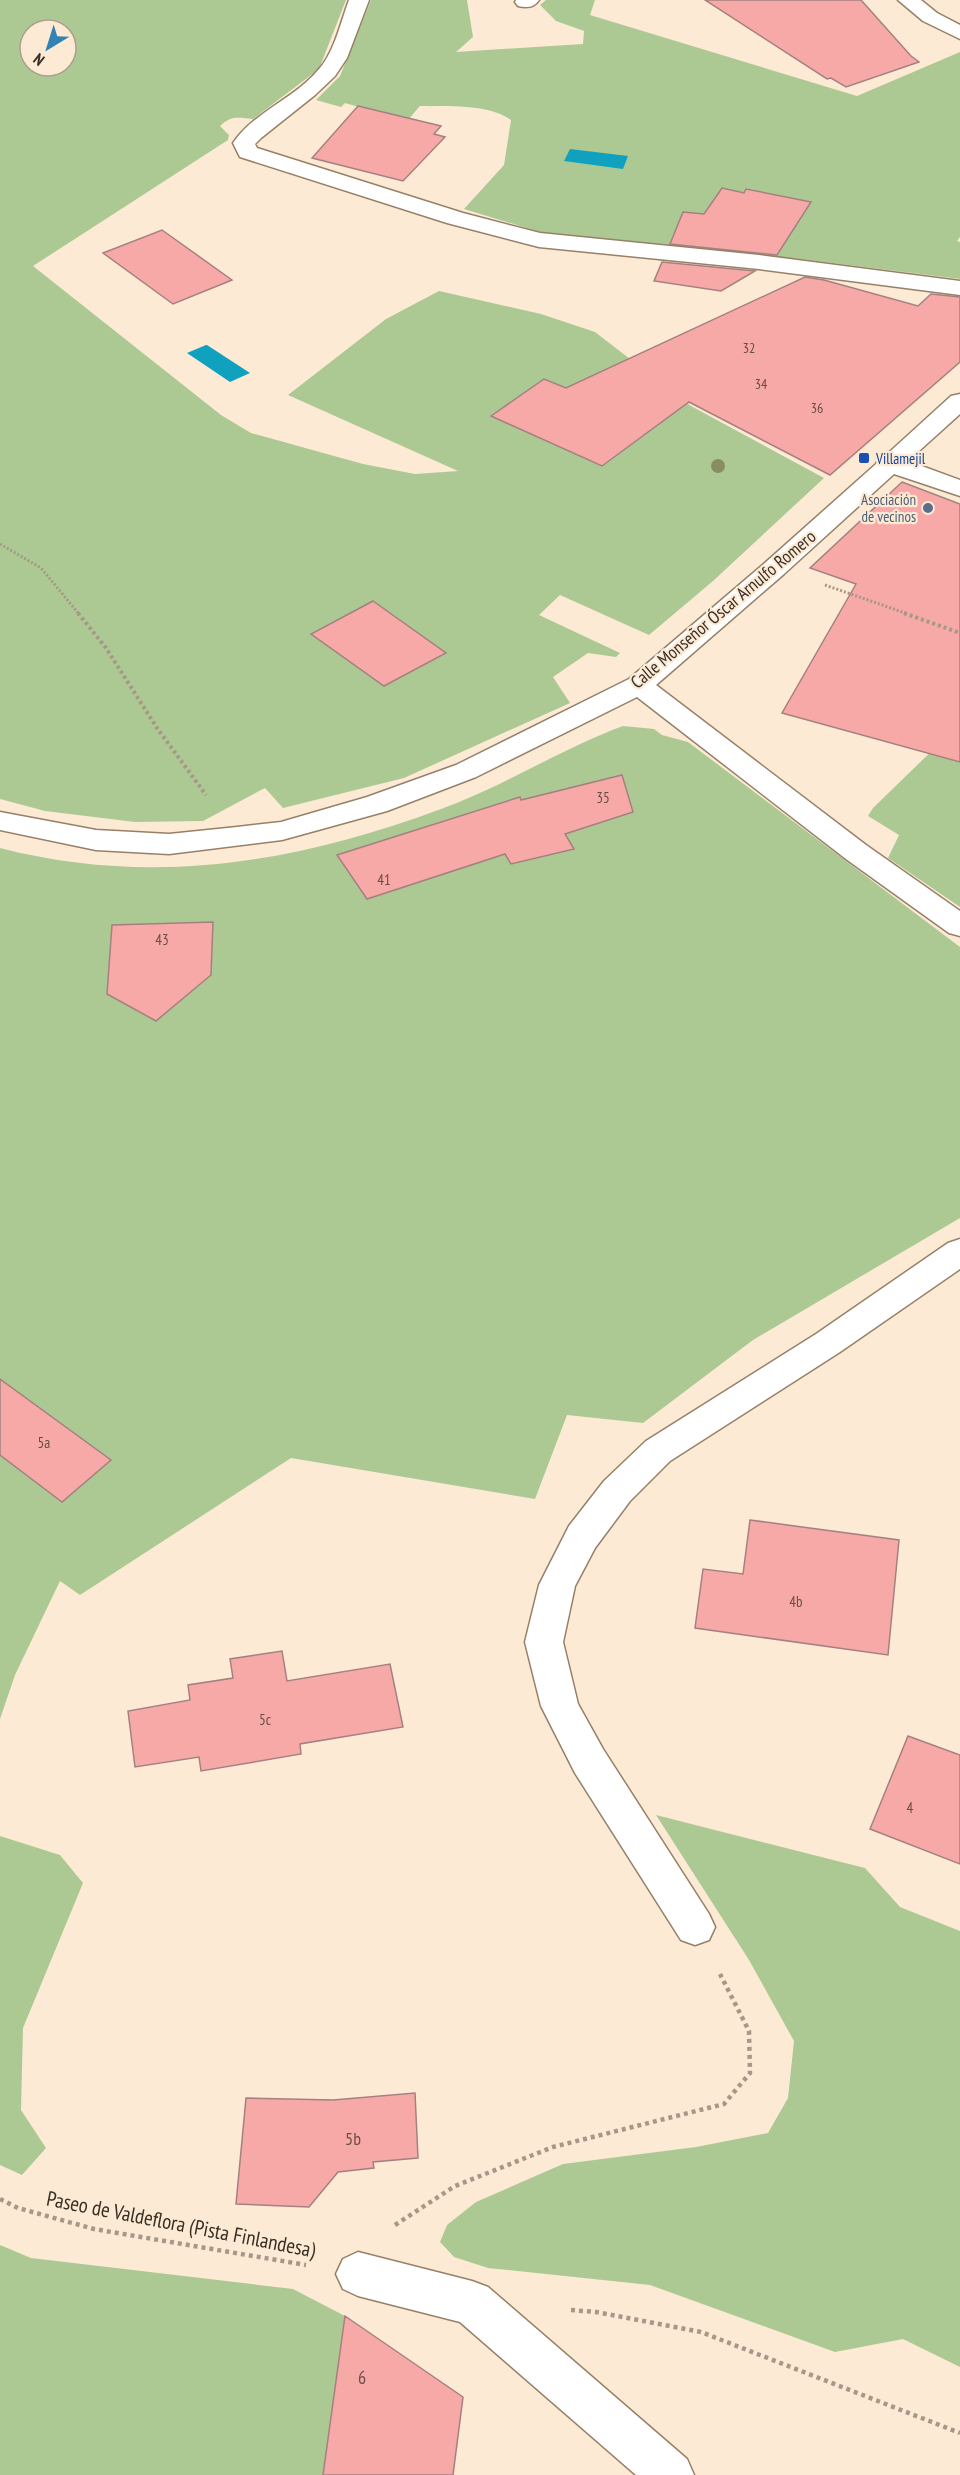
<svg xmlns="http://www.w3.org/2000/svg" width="960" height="2475" viewBox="0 0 960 2475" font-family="'PT Sans Narrow',sans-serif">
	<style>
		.green { fill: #adc993; fill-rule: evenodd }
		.water { fill: #10a1bf }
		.building { fill: #f7a9a8; stroke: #a48180; stroke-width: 1.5 }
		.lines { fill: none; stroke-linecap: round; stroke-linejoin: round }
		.minor-casing { stroke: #968068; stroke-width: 3 }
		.path-far2 { stroke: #a69888; stroke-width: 3; stroke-dasharray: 2 2; stroke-linecap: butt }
		.path-far1 { stroke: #a69888; stroke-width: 4; stroke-dasharray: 3 3; stroke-linecap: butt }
		.path { stroke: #a69888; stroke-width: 4.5; stroke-dasharray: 4 4; stroke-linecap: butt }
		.minor { fill: #fff; fill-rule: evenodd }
		.tree { fill: #888d63 }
		.transit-dot { fill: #1a4fb4; stroke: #fdead5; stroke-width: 2 }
		.service-dot { fill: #5c6f8a; stroke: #fdead5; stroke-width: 2 }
		.labels { text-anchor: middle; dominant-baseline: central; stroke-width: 4.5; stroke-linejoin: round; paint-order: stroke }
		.far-number-label { font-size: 14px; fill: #684e46 }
		.far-transit-label { font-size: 15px; fill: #164399; stroke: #fdead5; text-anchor: start }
		.far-service-label { font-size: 15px; fill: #4e5e75; stroke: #fdead5; text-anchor: end }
		.number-label { font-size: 15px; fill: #684e46 }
		.street-label { font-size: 18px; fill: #382f25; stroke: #fdead5 }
		.near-number-label { font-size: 18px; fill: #684e46 }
		.near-street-label { font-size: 21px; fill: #382f25; stroke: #fdead5 }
	</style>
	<rect width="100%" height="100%" fill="#fdead5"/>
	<path class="green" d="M0 0H346L319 69 253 119C238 118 232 115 220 126L229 135 228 140 33 266 221 415 251 433 363 464 415 474 458 471 288 395 386 319 439 291 541 314 595 332 691 406 824 478 713 581 649 635 560 595 539 615 620 653 616 657 588 653 553 677 570 703 404 778 283 808 265 788 203 821 135 822 45 811 0 799ZM30 30H66V66H30Z
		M371 0H467L473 37 456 52 583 44 584 31 556 21 540 5 546 0H595L590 15 857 96 960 52V237L957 241 960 242V279L801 259 550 235 464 209 504 165 511 120C487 103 448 107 420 106L407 121 345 103 341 107 316 100 340 76Z
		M623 726 654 729 662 735 688 742 960 947V1218L753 1340 643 1423 567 1415 535 1499 291 1458 80 1595 60 1581 15 1675 0 1719V848C152 887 296 863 441 809 504 786 561 749 623 726Z
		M942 741 960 748V907L888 858 899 835 868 816 873 808Z
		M656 1815 865 1868 900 1907 960 1931V2367L903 2339 835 2352 650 2285 488 2268 454 2257 440 2242 447 2225 476 2202 563 2164 696 2147 768 2133 788 2098 794 2041 749 1960Z
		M0 1836 60 1855 83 1883 23 2028 21 2110 46 2148 22 2175 0 2165Z
		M0 2245 31 2258 293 2289 345 2316 323 2475H0Z"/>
	<path class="water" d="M570 149 628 156 623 169 564 161Z
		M206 345H207L250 373 230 382 187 353Z"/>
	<path class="building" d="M705 0H861L911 56 919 62 846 87 831 78 827 79Z
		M358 106 441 126 434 134 445 137 403 181 312 158Z
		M722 188 744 193 746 189 811 202 777 255 670 244 683 212 704 214Z
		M162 230 232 280 173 304 103 253Z
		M662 262 755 271 721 291 654 281Z
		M805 277 824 280 918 306 931 294 960 297V362L830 475 689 402 602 466 491 416 544 379 566 388Z
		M902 482 960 504V762L782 713 856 584 810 568Z
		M373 601 446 653 384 686 311 634Z
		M622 775 633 812 565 834 574 849 511 864 505 854 367 899 337 855 520 797 521 800Z
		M213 922 211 975 156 1021 107 994 112 925Z
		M0 1379 111 1460 62 1502 0 1455Z
		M750 1520 899 1540 888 1655 695 1628 703 1569 743 1574Z
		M282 1651 287 1681 390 1664 403 1727 300 1744 301 1754 201 1771 199 1757 135 1767 128 1711 190 1700 188 1685 233 1678 230 1659Z
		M908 1736 960 1755V1864L870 1829Z
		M415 2093 418 2158 373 2162 374 2168 338 2172 309 2207 236 2204 246 2098 333 2100Z
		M345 2316 463 2397 453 2475H323Z"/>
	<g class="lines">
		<g class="minor-casing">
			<path id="minor" d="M349 0H369L347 58 335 76 315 95 261 138 255 144 257 148 463 213 540 233 759 255 960 281V295L759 269 539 247 447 223 240 157 233 143C255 111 296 98 320 68 335 50 341 21 349 0Z
				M516 0H539C534 8 526 8 518 6L515 2Z
				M898 0H921L937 13 960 25V39L923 21Z
				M960 394V414L908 461 960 480V496L894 474 784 574 656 685 866 845 960 911V936L949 933 846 859 637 697 476 777 387 811 282 840 169 854 96 850 0 830V812L96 830 169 834 237 827 281 822 367 797 456 765 629 679 766 562 876 464 879 458 884 457 951 396Z
				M960 1239V1269L840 1352 670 1461 630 1501 595 1548 575 1586 563 1642 578 1704 603 1749 709 1914 715 1927 709 1940 695 1945 681 1940 575 1773 541 1706 525 1642 539 1585 569 1526 604 1481 646 1441 816 1334 948 1243Z
				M358 2252 472 2281 488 2287 687 2459 694 2475H636L460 2322 358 2296 343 2289 336 2274 343 2259Z"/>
		</g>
		<path class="path-far2" d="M0 544 41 568 79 614
			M825 585 908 614"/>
		<path class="path-far1" d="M78 613 106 648 157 728 206 795
			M904 613 960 633"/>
		<path class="path" d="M0 2199 18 2208 94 2229 306 2265
			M395 2225 455 2186 553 2147 724 2104 750 2073 749 2031 720 1974
			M571 2310 596 2312 701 2332 960 2433"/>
		<use href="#minor" class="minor"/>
	</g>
	<circle class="tree" cx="718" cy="466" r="7"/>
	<rect class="transit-dot" x="858" y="452" width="12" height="12" rx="3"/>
	<circle class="service-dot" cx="928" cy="508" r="6"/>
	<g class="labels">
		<g class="far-number-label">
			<text x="749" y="348">32</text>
			<text x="761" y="384">34</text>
			<text x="817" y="408">36</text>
		</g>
		<g class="far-transit-label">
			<text x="876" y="458">Villamejil</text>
		</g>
		<g class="far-service-label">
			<text x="916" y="499">Asociación<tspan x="916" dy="17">de vecinos</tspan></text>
		</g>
		<g class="number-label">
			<text x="603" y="797">35</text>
			<text x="384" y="879">41</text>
			<text x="162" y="939">43</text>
			<text x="44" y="1442">5a</text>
			<text x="796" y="1601">4b</text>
			<text x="265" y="1719">5c</text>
			<text x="910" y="1807">4</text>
		</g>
		<g class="street-label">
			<text transform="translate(723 609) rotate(-40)">Calle Monseñor Óscar Arnulfo Romero</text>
		</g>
		<g class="near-number-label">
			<text x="353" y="2138">5b</text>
			<text x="362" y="2377">6</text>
		</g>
		<g class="near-street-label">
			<text transform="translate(181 2224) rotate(11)">Paseo de Valdeflora (Pista Finlandesa)</text>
		</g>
	</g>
	<g transform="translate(48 48) rotate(218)"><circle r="28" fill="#fdead5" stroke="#ae9f8f" stroke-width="1.5"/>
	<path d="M0-4.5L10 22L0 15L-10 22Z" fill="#3282b3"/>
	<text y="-9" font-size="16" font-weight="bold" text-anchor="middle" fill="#382f25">N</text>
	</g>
</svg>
